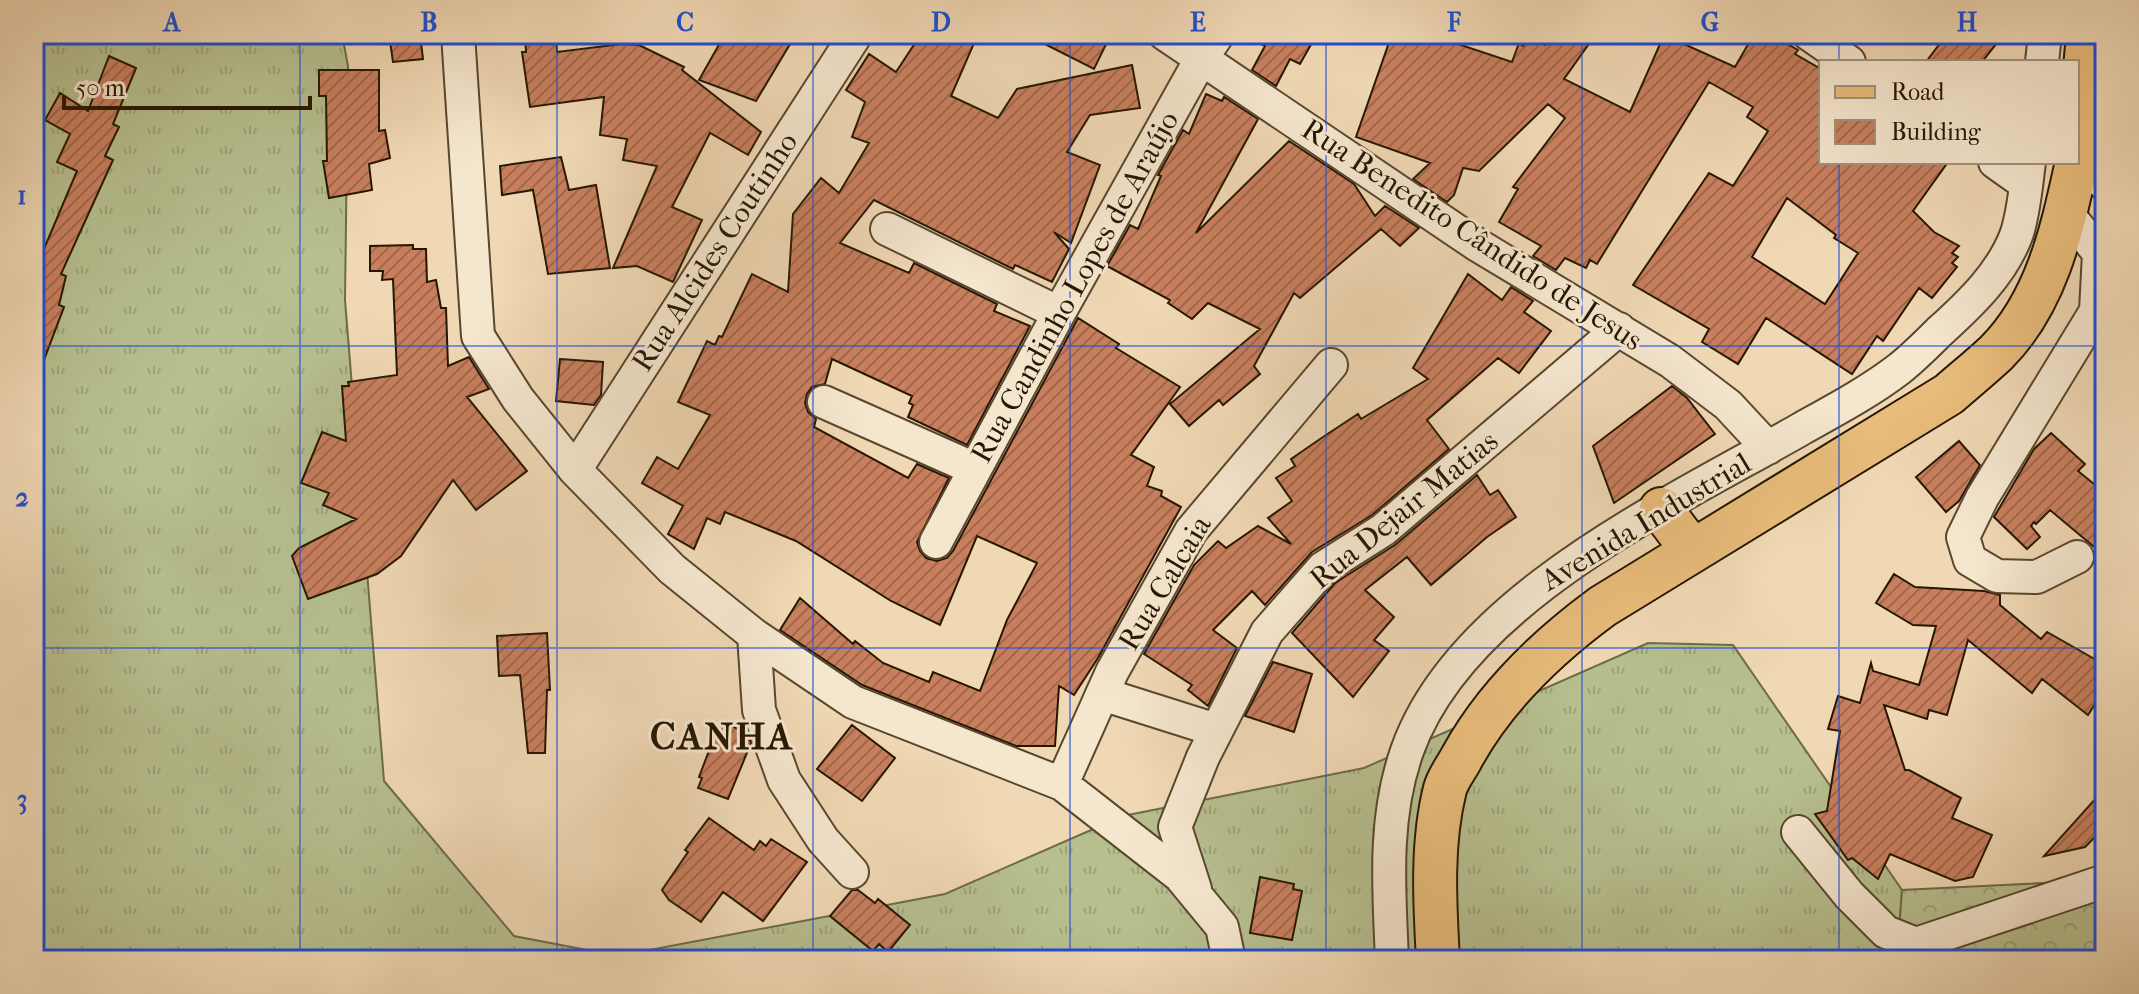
<svg xmlns="http://www.w3.org/2000/svg" width="2139" height="994" viewBox="0 0 2139 994" font-family="'IM FELL French Canon',serif">
	<style>
		.grass { fill: url(#grass-tufts); stroke: #6e6b49; stroke-width: 2 }
		.forest { fill: url(#forest-crowns); stroke: #6e6b49; stroke-width: 2 }
		.building { fill: url(#building-hatch); stroke: #261703; stroke-width: 2; fill-rule: evenodd }
		.lines { fill: none; stroke-linecap: round; stroke-linejoin: round }
		.minor-casing { stroke: #58472f; stroke-width: 36 }
		.major-casing { stroke: #261703; stroke-width: 46 }
		.minor { stroke: #f5e6ce; stroke-width: 32 }
		.major { stroke: #e8bc7a; stroke-width: 42 }
		.grid { fill: none; stroke: #1d4ed8; stroke-width: 2; stroke-opacity: 0.55 }
		.labels { text-anchor: middle; dominant-baseline: central; stroke-width: 6; stroke-linejoin: round; paint-order: stroke }
		.street-label { font-size: 30px; fill: #261703; stroke: #f5e6ce }
		.district-label { font-size: 38px; font-weight: bold; letter-spacing: 2px; fill: #261703; stroke: #f5e6ce }
		.neatline { fill: none; stroke: #1d4ed8; stroke-width: 3 }
		.grid-label { font-size: 26px; text-anchor: middle; font-weight: bold; fill: #1d4ed8 }
	</style>
	<defs>
		<pattern id="grass-tufts" width="24" height="20" patternUnits="userSpaceOnUse" patternTransform="scale(2)"><rect width="24" height="20" fill="#b7bf8f"/><path d="M3 7l-1-3M5 7V3M7 7l1-3M15 17l-1-3M17 17v-4M19 17l1-3" fill="none" stroke="#9da37a"/></pattern>
		<pattern id="forest-crowns" width="20" height="18" patternUnits="userSpaceOnUse" patternTransform="scale(2)"><rect width="20" height="18" fill="#b7bf8f"/><path d="M2 6a3 3 0 1 1 6 0M12 15a3 3 0 1 1 6 0" fill="none" stroke="#9da37a"/></pattern>
		<pattern id="building-hatch" width="6" height="6" patternUnits="userSpaceOnUse" patternTransform="scale(2)"><rect width="6" height="6" fill="#c97f5e"/><path d="M-1 1l2-2M0 6l6-6M5 7l2-2" fill="none" stroke="#a3674b"/></pattern>
	</defs>
	<rect width="100%" height="100%" fill="#f0d8b4"/>
	<filter id="stains"><feTurbulence type="fractalNoise" baseFrequency=".0025" numOctaves="4"/><feColorMatrix values="0 0 0 0 .2 0 0 0 0 .09 0 0 0 0 .02 0 0 0 .5 -.17"/></filter>
	<radialGradient id="worn" r=".72"><stop offset=".6" stop-color="#630" stop-opacity="0"/><stop offset="1" stop-color="#630" stop-opacity=".3"/></radialGradient>
	<path class="grass" d="M35 34H342L348 66 345 300 384 781 514 936 618 956 945 894 1123 816 1364 768 1648 643 1733 645 1902 890 1897 960H34Z"/>
	<path class="forest" d="M2105 880V960H1897L1902 890Z"/>
	<path class="building" d="M389 34H420L423 59 393 62Z
		M525 34H556L557 52 622 44 639 45 684 67 682 70 761 132 748 155 710 133 672 207 702 220 673 282 637 266 613 268 657 166 623 160 627 139 600 135 604 97 530 107 522 52H526Z
		M725 34H796L756 101 699 80Z
		M921 34H978L951 96 998 118 1017 89 1132 65 1140 108 1090 115 1067 152 1100 165 1071 243 1054 232 1069 249 1052 282 1015 265 1013 269 874 200 840 243 909 273 914 263 997 304 994 311 1030 326 967 445 908 417 913 405 909 403 912 396 832 359 825 384 812 387 807 394 805 403 808 412 816 419 814 427 908 478 917 464 949 478 917 542 920 551 926 558 937 561 947 558 953 551 1078 318 1119 344 1116 348 1180 387 1131 455 1154 467 1147 486 1162 491 1161 496 1181 507 1098 658 1074 695 1059 686 1055 746H1016L862 685 780 630 800 598 853 644 855 641 883 663 929 682 933 672 980 691 1007 620 1037 563 977 536 940 625 891 601 796 541 725 512 720 524 707 518 694 549 668 534 683 506 642 483 657 457 678 469 710 415 678 402 707 341 715 345 719 336 722 337 752 274 788 292 793 214 821 178 839 193 869 143 852 137 865 102 846 90 869 54 896 72Z
		M1025 34H1111L1094 69Z
		M1242 34H1317L1300 64 1290 59 1276 86 1252 70 1265 46Z
		M1392 34H1428L1512 62 1519 43 1523 46 1530 36 1545 45 1552 34H1596L1564 79 1630 112 1664 35 1735 67 1754 34H1770L1798 50 1795 54 1821 69V162H1948L1913 211 1934 232 1959 246 1952 253 1958 257 1952 263 1957 267 1932 298 1919 288 1883 341 1877 336 1852 374 1766 318 1738 364 1702 342 1709 329 1633 285 1709 173 1733 186 1768 131 1747 117 1753 107 1709 82 1597 264 1590 260 1586 268 1565 258 1556 270 1533 256 1541 246 1499 222 1518 189 1513 187 1565 118 1548 104 1479 171 1463 168 1454 195 1447 202 1413 179 1430 163 1356 137ZM1787 198 1836 235 1834 238 1858 253 1825 304 1752 257Z
		M1947 34H2004L1982 62H1926Z
		M109 56 136 68 113 124 119 127 105 156 113 160 61 274 66 276 59 305 64 307 42 365 34 378V261L38 263 77 171 57 162 70 134 45 120 60 93 88 111Z
		M319 70H379V131L385 130 390 158 369 164 372 190 329 198 323 161H327L326 96H319Z
		M1206 94 1222 101 1224 97 1258 119 1196 233 1289 141 1354 184 1375 216 1385 206 1419 228 1400 246 1381 229 1300 298 1294 293 1254 366 1260 374 1223 405 1219 400 1189 426 1170 404 1260 329 1208 303 1192 319 1168 303 1170 300 1107 266 1130 225 1138 229 1161 176 1158 175 1183 130 1189 134Z
		M561 157 569 190 596 185 610 268 548 274 533 190 502 195 500 166Z
		M413 245V249H426L427 282 436 280 441 308H446L448 366 469 357 489 389 467 397 527 471 476 510 453 480 401 556 377 574 308 599 292 556 299 548 356 519 323 505 329 493 301 483 322 432 346 441 342 386H349L348 382 397 375 393 279 382 280 383 271H370V246Z
		M1468 274 1502 300 1511 287 1533 301 1524 312 1551 331 1519 373 1498 358 1427 420 1449 449 1372 515 1312 552 1265 605 1252 591 1213 630 1237 648 1208 706 1188 690 1192 685 1144 654 1194 565 1218 541 1226 548 1258 526 1291 544 1268 518 1292 501 1276 478 1295 466 1291 459 1323 437 1358 414 1361 419 1428 379 1413 368Z
		M560 359 603 362 601 395 594 405 556 401Z
		M1672 386 1687 398 1715 434 1614 503 1593 446Z
		M2051 433 2085 464 2078 471 2105 493V556L2050 510 2036 524 2034 522 2031 526 2040 537 2027 549 1994 517 2034 449Z
		M1959 441 1980 465 1959 501 1946 512 1916 477Z
		M1477 475 1490 495 1498 490 1516 517 1487 537 1431 585 1407 557 1365 590 1394 617 1374 640 1389 651 1353 697 1292 633 1335 583 1395 545Z
		M1894 574 1915 587 1984 591 2000 595V605L2041 639 2047 632 2105 665V688L2088 715 2042 679 2032 693 1968 640 1947 715 1929 710 1927 719 1884 705 1905 770H1909L1961 798 1952 818 1992 835 1973 877 1955 881 1890 854 1878 879 1852 858 1848 860 1815 814 1827 811 1840 731 1828 729 1838 696 1860 703 1871 663 1873 671 1919 685 1936 626 1913 625 1876 603Z
		M547 633 550 690H547L545 753H528L520 675 499 676 497 636Z
		M1273 662 1312 674 1294 732 1245 716Z
		M720 722 747 732 751 743 728 799 698 788 702 778 699 777Z
		M852 725 895 758 862 801 817 769Z
		M2105 788V827L2085 847 2044 856Z
		M709 818 754 850 760 841 766 846 771 839 807 862 763 921 723 892 701 922 669 900 662 890 688 852 685 850Z
		M1260 877 1294 884 1293 889 1302 891 1292 940 1250 933Z
		M852 890H858L875 903 878 899 910 925 888 952 879 944 873 951 830 916Z"/>
	<g class="lines">
		<g class="minor-casing">
			<path id="minor" d="M458 34 478 336 518 399 575 470 672 569 754 635 853 702 1062 784 1180 876 1222 927 1229 960
				M1165 34 1476 244 1670 361 1728 405 1768 448
				M1809 34 1849 62
				M2042 62 2045 34
				M2077 159 2105 184
				M1995 162 2026 184
				M2066 212 2099 253 2096 311 1982 498 1963 537 1970 560 1997 576 2037 577 2077 557
				M887 229 1059 313
				M824 402 975 469
				M575 470 856 34
				M936 542 1059 313 1201 59 1218 34
				M754 635 759 710 784 780 823 840 852 872
				M1102 694 1216 730
				M1062 784 1112 672 1191 531 1331 365
				M1798 832 1849 895 1886 932 1916 944 2105 881
				M1195 889 1175 827 1203 757 1267 632 1323 568 1383 530 1619 329
				M1392 960C1389 889 1383 819 1407 751 1460 600 1670 504 1801 429 1835 410 1869 392 1899 369 1913 358 1926 345 1939 332 1969 305 2003 273 2017 233 2024 211 2026 185 2029 162"/>
		</g>
		<g class="major-casing">
			<path id="major" d="M2077 160 2088 34
				M1661 509 1692 550
				M1438 960C1435 905 1431 844 1445 789 1448 778 1457 767 1462 757 1496 695 1547 647 1603 606L1949 394C1965 380 1981 367 1996 353 2047 302 2062 230 2077 162"/>
		</g>
		<use href="#minor" class="minor"/>
		<use href="#major" class="major"/>
	</g>
	<path class="grid" d="M300 34V960M557 34V960M813 34V960M1070 34V960M1326 34V960M1582 34V960M1839 34V62M1839 162V960M34 346H2105M34 648H2105"/>
	<g class="labels">
		<g class="street-label">
			<text transform="translate(1472 235) rotate(33)">Rua Benedito Cândido de Jesus</text>
			<text transform="translate(715 252) rotate(-57)">Rua Alcides Coutinho</text>
			<text transform="translate(1075 287) rotate(-61)">Rua Candinho Lopes de Araújo</text>
			<text transform="translate(1404 510) rotate(-39)">Rua Dejair Matias</text>
			<text transform="translate(1646 522) rotate(-31)">Avenida Industrial</text>
			<text transform="translate(1165 583) rotate(-59)">Rua Calcaia</text>
		</g>
		<g class="district-label">
			<text x="722" y="736">CANHA</text>
		</g>
	</g>
	<rect width="2139" height="994" fill="none" stroke="#f0d8b4" stroke-width="88"/>
	<rect x="1819" y="60" width="260" height="104" fill="#f5e6ce" stroke="#a2937d" stroke-width="2"/>
	<rect x="1835" y="86" width="40" height="12" fill="#e8bc7a" stroke="#a2937d" stroke-width="2"/>
	<text x="1891" y="100" font-size="24" fill="#261703">Road</text>
	<rect x="1835" y="120" width="40" height="24" fill="url(#building-hatch)" stroke="#a2937d" stroke-width="2"/>
	<text x="1891" y="140" font-size="24" fill="#261703">Building</text>
	<path d="M64 96v12h246v-12" fill="none" stroke="#261703" stroke-width="4"/>
	<text x="76" y="96" font-size="24" fill="#261703" stroke="#f5e6ce" stroke-width="6" paint-order="stroke">50 m</text>
	<rect x="44" y="44" width="2051" height="906" class="neatline"/>
	<g class="grid-label">
		<text x="172" y="31">A</text>
		<text x="429" y="31">B</text>
		<text x="685" y="31">C</text>
		<text x="941" y="31">D</text>
		<text x="1198" y="31">E</text>
		<text x="1454" y="31">F</text>
		<text x="1710" y="31">G</text>
		<text x="1967" y="31">H</text>
		<text x="22" y="204">1</text>
		<text x="22" y="506">2</text>
		<text x="22" y="808">3</text>
	</g>
	<rect width="100%" height="100%" filter="url(#stains)"/>
	<rect width="100%" height="100%" fill="url(#worn)"/>
</svg>
